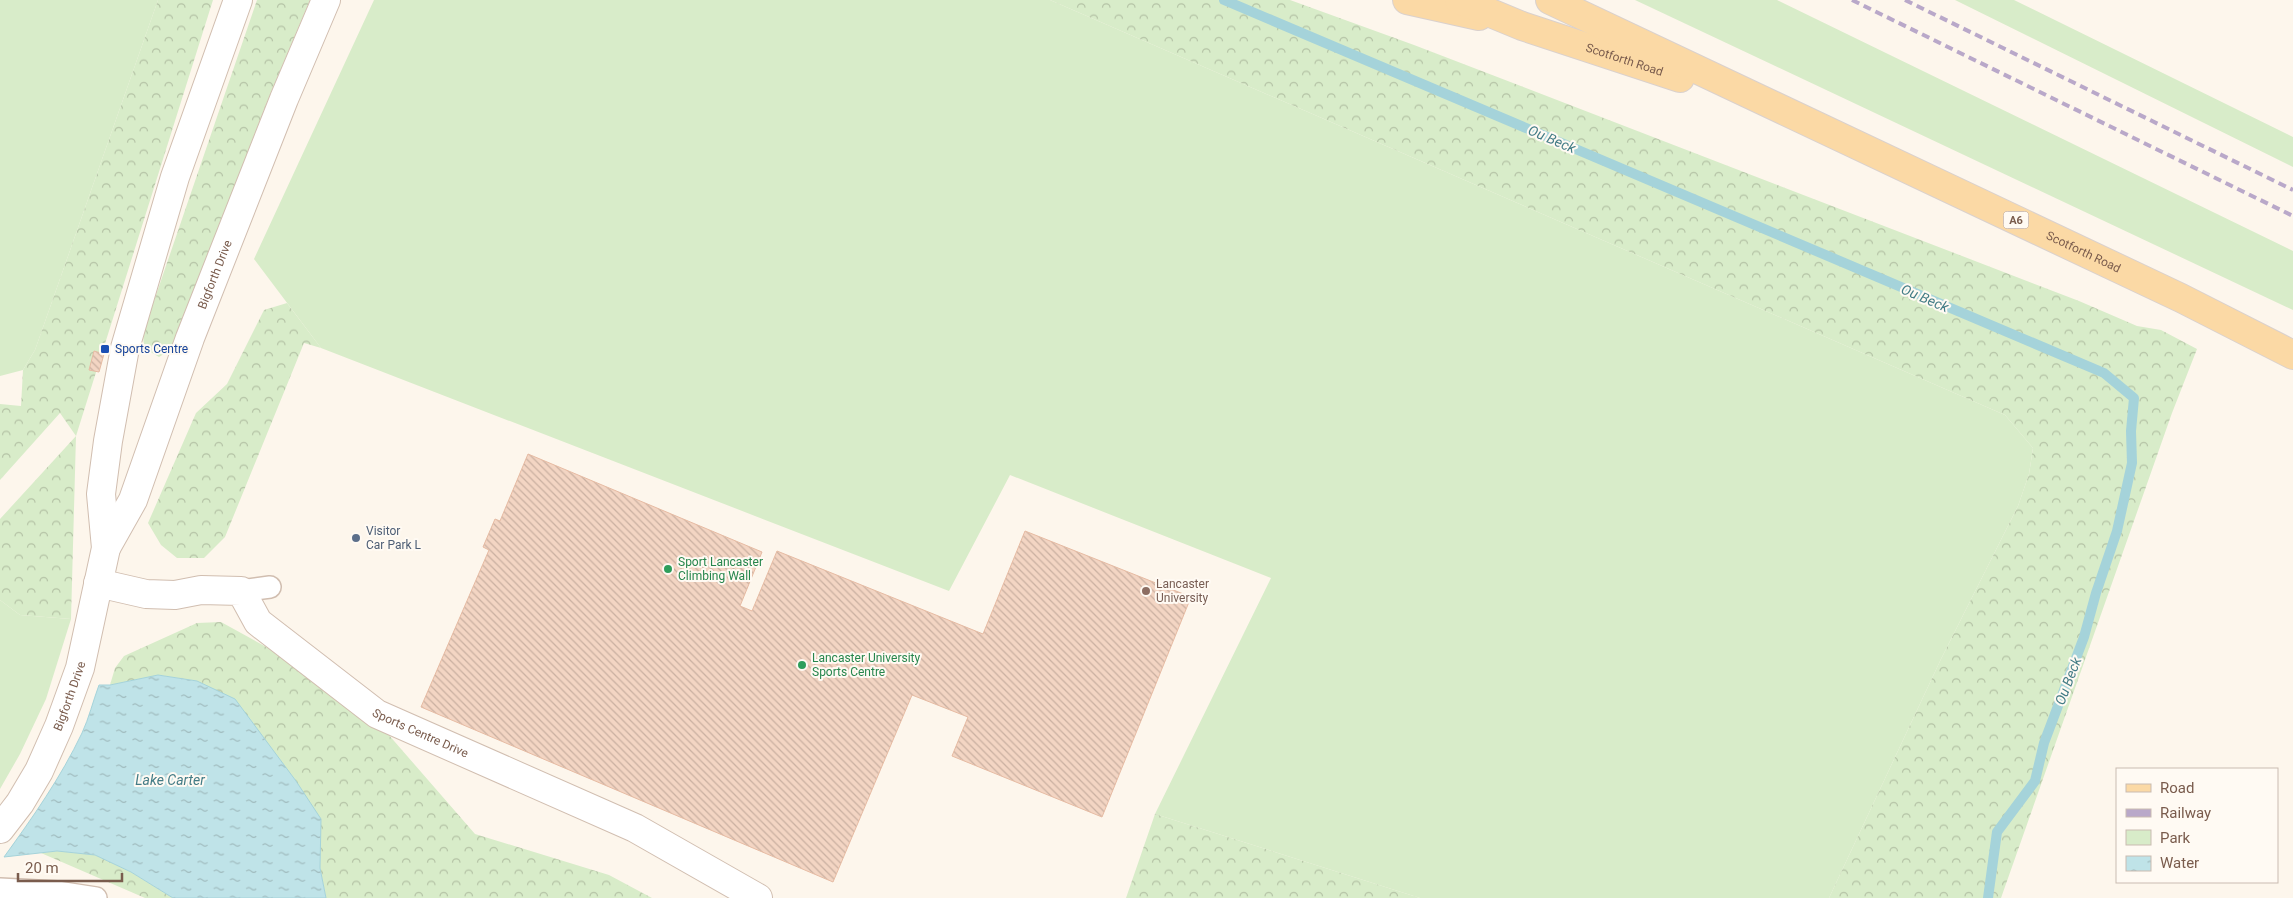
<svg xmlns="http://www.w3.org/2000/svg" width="2293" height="898" viewBox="0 0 2293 898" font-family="Roboto,sans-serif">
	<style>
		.green { fill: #d8ecc9 }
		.forest { fill: url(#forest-crowns) }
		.water { fill: url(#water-ripples); stroke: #a5d3da }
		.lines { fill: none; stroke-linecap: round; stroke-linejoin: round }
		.stream { stroke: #a5d3da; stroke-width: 10 }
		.building { fill: url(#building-back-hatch); stroke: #e6bba3 }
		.lane-casing { stroke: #d1beb0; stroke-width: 24 }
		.street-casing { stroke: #d1beb0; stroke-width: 30 }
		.primary-casing { stroke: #dad1cd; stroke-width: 30 }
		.lane { stroke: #fff; stroke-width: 21 }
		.street { stroke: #fff; stroke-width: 28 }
		.primary { stroke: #fbd9a5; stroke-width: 28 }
		.rail { stroke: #b9a8c9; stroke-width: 4; stroke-dasharray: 8 5; stroke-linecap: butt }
		.transit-dot { fill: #1a4fb4; stroke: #fffaf3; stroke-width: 2 }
		.service-dot { fill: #5c6f8a; stroke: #fffaf3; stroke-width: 2 }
		.leisure-dot { fill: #2e9e5b; stroke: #fffaf3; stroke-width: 2 }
		.education-dot { fill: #8d6e63; stroke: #fffaf3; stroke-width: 2 }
		.labels { text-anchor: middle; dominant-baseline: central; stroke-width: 4; stroke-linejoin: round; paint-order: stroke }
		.shield { fill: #fffaf3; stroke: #a28b7f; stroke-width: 1 }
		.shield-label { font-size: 11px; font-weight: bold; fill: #7a5c4d }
		.street-label { font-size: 12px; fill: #7a5c4d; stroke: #fffaf3 }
		.transit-label { font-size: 12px; fill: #164399; stroke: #fffaf3; text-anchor: start }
		.service-label { font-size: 12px; fill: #4e5e75; stroke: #fffaf3; text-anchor: start }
		.leisure-label { font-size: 12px; fill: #27864d; stroke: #fffaf3; text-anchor: start }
		.education-label { font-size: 12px; fill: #785e54; stroke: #fffaf3; text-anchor: start }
		.water-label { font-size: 14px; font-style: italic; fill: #437c86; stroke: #fffaf3 }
	</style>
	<defs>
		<pattern id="forest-crowns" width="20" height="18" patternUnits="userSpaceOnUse" patternTransform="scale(1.25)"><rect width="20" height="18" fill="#d8ecc9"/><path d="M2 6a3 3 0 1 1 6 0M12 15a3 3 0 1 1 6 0" fill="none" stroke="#b4c2a5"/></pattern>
		<pattern id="water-ripples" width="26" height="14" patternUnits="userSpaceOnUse" patternTransform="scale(1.25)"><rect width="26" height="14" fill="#bfe3e8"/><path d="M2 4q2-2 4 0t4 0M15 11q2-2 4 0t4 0" fill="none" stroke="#a0bbbe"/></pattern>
		<pattern id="building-back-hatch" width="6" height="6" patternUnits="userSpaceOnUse" patternTransform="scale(1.25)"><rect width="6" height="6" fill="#f3d5c3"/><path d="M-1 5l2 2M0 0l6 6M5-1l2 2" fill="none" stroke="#cab0a1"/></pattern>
	</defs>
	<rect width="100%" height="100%" fill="#fdf6ec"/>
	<path class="green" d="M0 0H158L35 350 23 370 0 376Z
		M374 0H1050L2005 415 2033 448 2029 474 2018 506 1941 659 1829 898H1420L1155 814 1271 578 1010 475 949 591 321 348 254 259Z
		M1635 0H1777L2293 251V310Z
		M1955 0H2014L2293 137V167Z
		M0 600 20 615 71 619 46 699 20 754 0 789Z"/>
	<path class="forest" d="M158 0H213L76 436 71 619 20 615 0 600V519L76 436 60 413 0 480V404L21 406 23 370 35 350Z
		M257 0H310L267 102 172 349 159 357 144 348 143 333Z
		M1050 0H1290L1414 45 2079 301 2137 326 2161 330 2197 349 2172 413 2001 898H1829L1941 659 2018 506 2029 474 2033 448 2005 415Z
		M287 303 321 348 304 343 225 537 204 558H177L161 545 148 523 196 413 227 384 264 310Z
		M221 622 290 660 388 734 475 834 609 875 652 898H326L320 868 321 819 197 681 159 675 110 685 115 668 124 656 197 623Z
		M1155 814 1420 898H1126Z
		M57 851 95 855 131 872 173 898H145L41 853Z"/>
	<path class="water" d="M158 675 197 681 235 699 296 781 321 819 320 868 326 898H173L131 872 95 855 57 851 4 857C33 817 61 777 82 733 89 718 93 701 99 685H110Z"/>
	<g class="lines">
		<path class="stream" d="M1224 0 2104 373 2134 398 2131 431 2132 463 2117 531 2096 593 2084 637 2044 743 2035 781 1997 832 1988 898"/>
	</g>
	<path class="building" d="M94 351 104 354 99 372 89 370Z
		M528 454 762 552 740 606 752 611 777 551 983 634 1025 531 1191 597 1102 817 952 756 968 717 912 695 833 882 421 707 489 550 483 547 495 519 500 521Z"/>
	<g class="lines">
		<g class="lane-casing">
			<path id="lane" d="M241 591 270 587
				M0 889 57 892 96 898"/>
		</g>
		<g class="street-casing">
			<g id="street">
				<path id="s1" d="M106 548 133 500 190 338 284 99 326 0"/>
				<path id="s2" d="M98 583 146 594 175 595 201 590 241 591 258 622 377 714 635 828 758 898"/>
				<path id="s3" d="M0 829 20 803 39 771 59 726 80 668 106 548 101 494 108 441 125 348 175 177 238 0"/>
			</g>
		</g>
		<g class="primary-casing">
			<g id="primary">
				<path d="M1407 0 1479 16"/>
				<path id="s4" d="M1459 0 1522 26 1680 78"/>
				<path id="s5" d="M1550 0 2181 298 2293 355"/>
			</g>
		</g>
		<use href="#lane" class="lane"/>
		<use href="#street" class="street"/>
		<use href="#primary" class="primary"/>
		<path class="rail" d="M1852 0 2293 216
			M1905 0 2293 190"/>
	</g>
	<rect class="transit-dot" x="100" y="344" width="10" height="10" rx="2.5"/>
	<circle class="service-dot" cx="356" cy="538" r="5"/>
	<g class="leisure-dot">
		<circle cx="668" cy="569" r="5"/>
		<circle cx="802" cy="665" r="5"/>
	</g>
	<circle class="education-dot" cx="1146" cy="591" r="5"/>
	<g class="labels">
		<rect class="shield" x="2003.5" y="211.5" width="25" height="17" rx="4"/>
		<g class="shield-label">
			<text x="2016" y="220">A6</text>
		</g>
		<g class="street-label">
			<text stroke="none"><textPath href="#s4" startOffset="176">Scotforth Road</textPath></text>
			<text stroke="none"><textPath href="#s5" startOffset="590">Scotforth Road</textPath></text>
			<text stroke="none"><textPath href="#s1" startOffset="295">Bigforth Drive</textPath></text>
			<text stroke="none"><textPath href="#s3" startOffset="151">Bigforth Drive</textPath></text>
			<text stroke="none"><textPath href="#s2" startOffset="378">Sports Centre Drive</textPath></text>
		</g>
		<g class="transit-label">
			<text x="115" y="349">Sports Centre</text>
		</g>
		<g class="service-label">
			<text x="366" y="531">Visitor<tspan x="366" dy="14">Car Park L</tspan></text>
		</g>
		<g class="leisure-label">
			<text x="678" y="562">Sport Lancaster<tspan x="678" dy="14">Climbing Wall</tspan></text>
			<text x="812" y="658">Lancaster University<tspan x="812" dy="14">Sports Centre</tspan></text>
		</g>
		<g class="education-label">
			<text x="1156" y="584">Lancaster<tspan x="1156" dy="14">University</tspan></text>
		</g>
		<g class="water-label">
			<text transform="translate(1552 139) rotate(23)">Ou Beck</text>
			<text transform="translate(1925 298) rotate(23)">Ou Beck</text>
			<text transform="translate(2068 681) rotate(-69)">Ou Beck</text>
			<text x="170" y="780">Lake Carter</text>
		</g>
	</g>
	<rect x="2116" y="768" width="162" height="115" fill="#fffaf3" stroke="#cabbb1"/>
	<rect x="2126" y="784" width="25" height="8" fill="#fbd9a5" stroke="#cabbb1"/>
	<text x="2160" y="793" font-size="15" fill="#7a5c4d">Road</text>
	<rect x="2126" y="809" width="25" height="8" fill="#b9a8c9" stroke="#cabbb1"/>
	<text x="2160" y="818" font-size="15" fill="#7a5c4d">Railway</text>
	<rect x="2126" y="830" width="25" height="15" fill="#d8ecc9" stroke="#cabbb1"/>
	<text x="2160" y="843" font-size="15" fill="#7a5c4d">Park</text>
	<rect x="2126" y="856" width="25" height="15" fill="url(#water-ripples)" stroke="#cabbb1"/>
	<text x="2160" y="868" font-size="15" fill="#7a5c4d">Water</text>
	<path d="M18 873v8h104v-8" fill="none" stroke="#7a5c4d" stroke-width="2.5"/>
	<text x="25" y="873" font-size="15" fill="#7a5c4d" stroke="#fffaf3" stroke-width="4" paint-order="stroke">20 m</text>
</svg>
